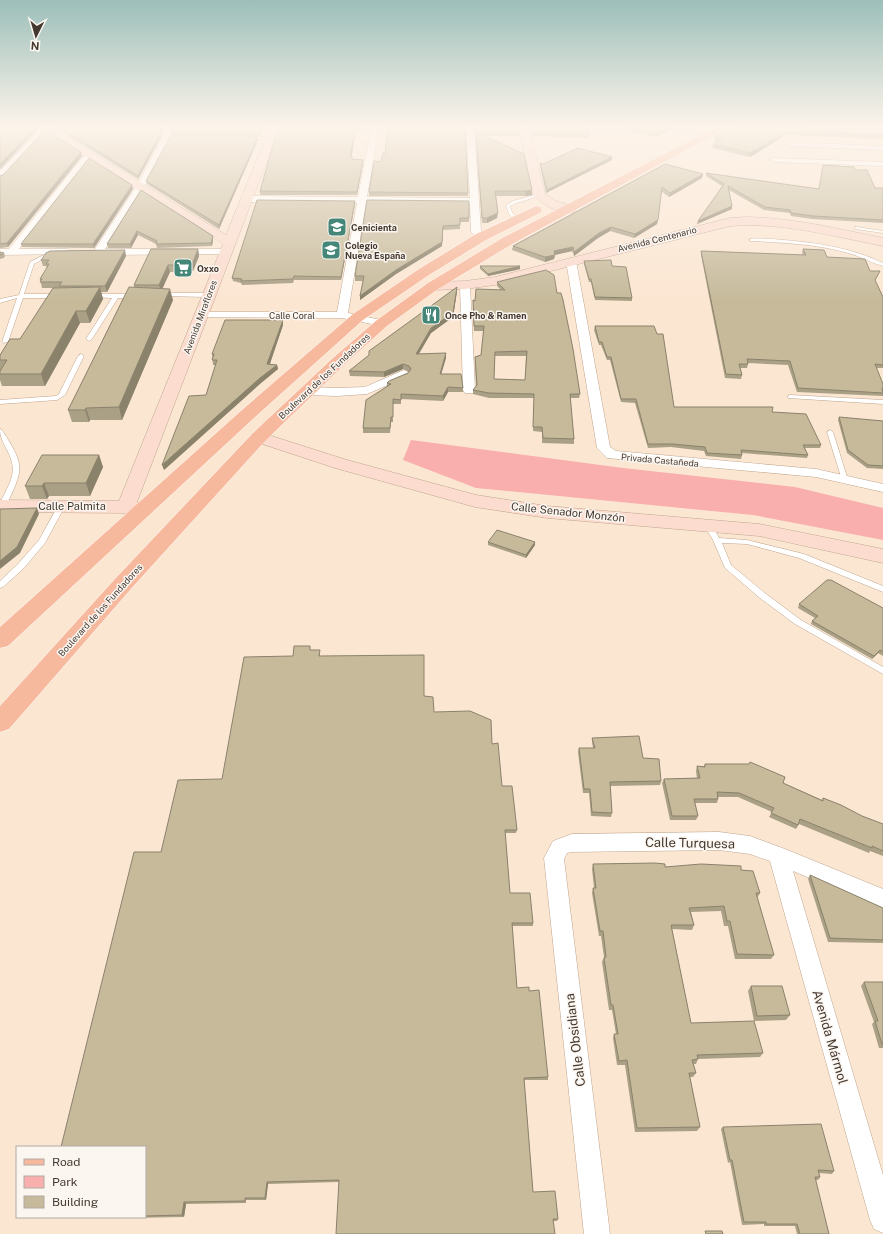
<svg xmlns="http://www.w3.org/2000/svg" width="883" height="1234" viewBox="0 0 883 1234" font-family="'Public Sans',sans-serif">
	<style>
		.green { fill: #f9afad }
		.lines { fill: none; stroke-linecap: round; stroke-linejoin: round }
		.lane-casing { stroke: #bfa68f; stroke-width: 1 }
		.street-casing { stroke: #bfa68f; stroke-width: 1 }
		.secondary-casing { stroke: #bfa68f; stroke-width: 1 }
		.primary-casing { stroke: #fff; stroke-width: 1 }
		.lane { fill: #fff; fill-rule: evenodd }
		.street { fill: #fff; fill-rule: evenodd }
		.secondary { fill: #fbdccf; fill-rule: evenodd }
		.primary { fill: #f7b99e; fill-rule: evenodd }
		.wall { fill: #aaa085; fill-rule: evenodd }
		.shaded-wall { fill: #8b826c }
		.building { fill: #c6ba9b; stroke: #8b826c; fill-rule: evenodd }
		.labels { text-anchor: middle; dominant-baseline: central; stroke-width: 3; stroke-linejoin: round; paint-order: stroke }
		.far-poi-label { font-size: 9px; font-weight: bold; fill: #443930; stroke: #fcf6f1; text-anchor: start }
		.far-street-label { font-size: 9px; fill: #443930; stroke: #fcf6f1 }
		.street-label { font-size: 11px; fill: #443930; stroke: #fcf6f1 }
		.near-street-label { font-size: 13px; fill: #443930; stroke: #fcf6f1 }
	</style>
	<rect width="100%" height="100%" fill="#fbe6d2"/>
	<path class="green" d="M411 440 623 468 795 487 883 508V540L753 515 476 488 403 460Z"/>
	<g class="lines">
		<g class="lane-casing">
			<path id="lane" d="M247 137H271L273 138 271 139H246Z
				M538 194 542 195 517 203 510 206 512 212 518 220 514 221 508 212 506 205 513 201Z
				M857 227 883 231V233L855 229V227Z
				M750 239C761 238 773 239 784 240 819 243 852 248 883 263V266C871 263 860 256 848 253 817 244 784 243 752 241H750Z
				M50 252 54 253 34 264 24 294H57L60 296 57 298H23L8 342 3 343 2 342 17 298 0 303V299L19 295 30 262Z
				M161 293H208L211 295 208 297 159 296 158 295Z
				M93 294H135L138 296 135 298H118L92 339 89 341 86 339 112 298 91 297 90 296Z
				M81 354 84 356 65 395 57 400 0 404V400L56 396 59 394 78 356Z
				M790 395 883 400V404L788 398V396Z
				M0 429 2 430C25 466 24 468 6 506L2 508H0V503C10 482 19 472 7 450 3 442 0 437 0 429Z
				M830 430 833 432 848 480 847 481 845 482 842 480 827 432Z
				M59 504H63L65 506 45 543 24 568 3 587 0 588V581L18 564 39 540Z
				M705 523H711L719 538 747 540 804 554 883 586V592L799 558 747 544 722 543 731 565 766 594 801 620 883 667V674L795 624 760 598 725 568 713 540 704 525Z"/>
		</g>
		<g class="street-casing">
			<path id="street" d="M42 127 49 128 3 178 0 179V171Z
				M161 127H169L171 133 170 138 144 187 105 249H226L231 252 229 254 98 255 93 252 136 187 162 138 163 133Z
				M371 127H379L367 197 470 198 466 127H474L481 231 486 237 484 239H478L471 232 470 204 366 203 348 313 386 321 387 323 386 325 382 326 342 318 197 317 196 315 197 313 201 312H337L357 203 246 202 242 199 246 196 358 197Z
				M851 131 883 132V136L854 135H851Z
				M786 142 883 146V150L789 146 785 144Z
				M85 154H91L92 156 19 249H68L73 252 71 254 0 255V249H9Z
				M772 158 883 162V166L775 162 771 160Z
				M571 258 576 261 610 447 616 451 816 469 883 484V492L816 477 607 458 597 448 566 261Z
				M465 282 470 285 475 390 473 393H465L463 390 460 285Z
				M404 370 408 372 410 374 408 376 367 394 337 396 307 395 303 394 301 391 303 388 307 387 337 388 365 387Z
				M719 832 750 836 785 849 883 889V909L793 871 883 1175V1233L874 1229 870 1220 770 861 750 854 719 850 572 852 567 853 564 859 610 1234H584L544 858 553 841 572 834Z"/>
		</g>
		<g class="secondary-casing">
			<path id="secondary" d="M39 127H51L226 235 270 127H280L137 502 148 505 151 509 148 513 141 515 126 513 0 512V500L119 501 223 244Z
				M519 127H529L545 194 556 201 574 206 576 209 574 212C559 215 540 204 532 192Z
				M748 217C794 218 838 229 883 238V246C832 236 782 222 730 226L495 285 465 289 433 290 428 289 426 286 428 283 433 282 465 281 495 277 730 218Z
				M259 432 347 460 476 495 547 506 759 524 883 549V563L759 536 547 518 475 507 335 468 253 441 250 437 253 433Z"/>
		</g>
		<g class="primary-casing">
			<path id="primary" d="M716 127H729L514 243 438 289 387 326 345 364 265 441 130 590 9 729 0 732V706L114 580 253 433 333 358 377 320 428 283 504 237Z
				M536 206 540 207 542 210 540 213 486 240 429 275 363 320 254 418 8 646 0 648V627L242 410 353 314 419 269 476 234Z"/>
		</g>
		<use href="#lane" class="lane"/>
		<use href="#street" class="street"/>
		<use href="#secondary" class="secondary"/>
		<use href="#primary" class="primary"/>
	</g>
	<path class="wall" d="M54 127H160L161 133V137L138 179Z
		M170 127H264L260 136H172Z
		M280 127H370L369 128H360V131H356L351 156H352V159L363 160V163L357 195H260V191Z
		M380 127H465L468 196H369V192L385 153 388 130 380 128Z
		M475 127H519V136H486L532 195 525 196H496L497 218 487 223H482Z
		M530 127H587L590 134 589 138 533 136Z
		M625 127H676L656 137 625 130Z
		M733 127H883V131L804 128 808 131 883 134V139L786 135 750 157 712 148 713 144 717 141H715V137Z
		M258 140 219 229 147 184 146 181Z
		M82 156 8 247 0 248V176Z
		M612 160 561 185 546 193 540 166V163L543 164Z
		M665 164 702 178 669 197 661 191 657 224 634 238 610 231 598 238 574 256 572 251 555 255 554 259 545 262 512 250 513 246Z
		M855 170 875 188H883V223L812 219 791 216 790 213 764 210 729 190 732 209 697 224 722 186 706 176V173L818 189Z
		M133 189 94 248 22 247 21 244Z
		M141 190 213 240 212 246 157 248 156 244 138 235 131 248H108L107 244Z
		M355 201V204L341 280H294L293 283 242 285 241 283 233 281 232 278Z
		M469 201V222H460V229L443 230 442 246 396 274 360 300 363 281H355V276Z
		M151 249H198L199 256 193 271 170 272 162 288 173 300 122 420H90L89 422H72L68 410 134 287V285Z
		M803 249 870 271H880L875 281 883 297V368H876L883 384V396L797 392 788 365 748 363V364L747 368H740L742 375 741 379 725 378 701 255V251L803 255 802 253Z
		M0 252 4 253 5 256 4 258 0 259Z
		M126 256 107 292H101L103 299 90 323H80L45 386H2L0 380V355L20 339 59 288H42L40 279 47 268 46 266H43L41 260Z
		M584 261 632 298V301L595 300 591 282H589L584 264Z
		M480 266 520 269 488 276 480 269Z
		M497 282 557 293 580 394 579 398H570L574 439V444L542 443V432L533 431 534 398H489L473 394V390L476 386 475 357 481 355 484 331H474L473 304 475 301 501 290 497 286ZM495 356H526L525 380 494 379Z
		M457 291 453 317 431 333 419 354 446 358 441 374 463 388V392H448L443 401 401 399V404H393V422H391L390 433H363V428L387 387V383L408 373 409 372 403 369 384 377 350 376 349 371Z
		M283 325 270 364 277 365 278 369 261 383 164 470 206 395 216 365H213L212 354Z
		M595 326 674 407 772 412 821 445 820 448H805L808 455 807 458 742 453V455L741 459 706 456 704 451 671 447 648 448 635 403 621 402 610 360H607L601 345H599L594 330Z
		M839 417 883 421V469L867 468 847 453 838 420Z
		M99 455 103 467 90 496H49L47 499H30L25 486Z
		M488 542H535V545L526 558 488 545Z
		M799 604 883 608V656L878 653 872 659 811 624 812 621 815 618 798 608Z
		M311 650 320 653V656L424 696 434 712 492 744 502 786 517 830 516 833H505L510 893 533 923V926H512L517 988 529 991 548 1077V1080H524L533 1192 558 1219 557 1221H554L339 1182 268 1184 266 1200H246V1203L186 1204 184 1217 130 1218 129 1217H145V1147L161 852 222 779 293 656Z
		M592 738 643 758 661 781 660 785 610 786 612 813 611 817 591 816 589 793H583L578 752 579 748H593L592 742Z
		M705 764 783 783 822 800 823 798 862 816 883 824V856L870 851 869 853 799 824 796 829 769 817 772 812 738 797H718V799L717 803H695L698 816 696 820H670L662 783 664 779 697 778 696 771 697 766H704Z
		M593 864 741 870 760 893 757 898 774 955 771 959H735L728 926H724L721 911 691 912 694 925 692 930 672 929 691 1023 763 1053 760 1057 698 1059 696 1064H693L696 1073 693 1077H690L700 1127 697 1131 635 1132 625 1065H617L613 1038 614 1034H616L612 1010H609L602 962 604 957 601 936H599L592 893 593 888H594L592 869Z
		M810 875 883 908V943L828 942 808 879Z
		M864 982H883V1048H879L872 1024 874 1022 861 986Z
		M751 986 790 1015 786 1020 754 1021 748 991Z
		M723 1127 834 1171 832 1174 819 1173 820 1177 818 1180H815L829 1234H797L795 1226H764V1224L742 1225 730 1162 728 1163 721 1129Z"/>
	<path class="shaded-wall" d="M36 127H39V128L0 169V164Z
		M262 127H264L260 136V132Z
		M356 127V131L351 160 350 156Z
		M670 127H676L656 137 657 134Z
		M161 130V137L138 179V176Z
		M787 132 786 135 750 157V153Z
		M258 137V140L219 229V225Z
		M81 152 82 156 8 247 7 243Z
		M612 157V160L546 193 547 190Z
		M363 160V163L357 195V192Z
		M703 174 702 178 669 197 670 193Z
		M132 185 133 189 94 248 93 244Z
		M532 190V195L525 196 526 191Z
		M355 201V204L341 280V277Z
		M732 206V209L697 224 698 221Z
		M498 213 497 218 487 223V218Z
		M658 220 657 224 634 238 635 234Z
		M443 226 442 246 396 274 360 300V296Z
		M611 227 610 231 598 238 574 256V252L599 233Z
		M137 231 138 235 131 248 130 244Z
		M213 236V240L212 246 211 243Z
		M573 247 572 251 554 255V251Z
		M198 249 199 256 193 271 192 265Z
		M125 250 126 256 107 292 105 286Z
		M555 255 554 259 545 262V257Z
		M168 265 170 272 161 292 159 285Z
		M520 266V269L488 276V274Z
		M100 287 103 299 90 323 86 311Z
		M457 287V291L453 317 431 333 416 358V354Z
		M170 289 173 300 122 420 119 407Z
		M76 311 80 323 45 386 41 374Z
		M283 320V325L268 369 267 364Z
		M446 353V358L440 378V374Z
		M403 364V369L384 377V372Z
		M277 365 278 369 261 383 164 470 162 465 260 378Z
		M448 387V392L443 401V396Z
		M86 408 90 420 89 422 85 410Z
		M99 455 103 467 90 496 86 483Z
		M44 483 49 496 47 499 42 486Z
		M37 508 39 514 20 553 0 569V561Z
		M535 542V545L526 558V555Z
		M880 650 878 653 872 659 874 656Z
		M267 1182 268 1184 266 1200 265 1198Z
		M184 1202 186 1204 184 1217 182 1215Z"/>
	<path class="building" d="M0 127H36L0 164Z
		M59 127H160L161 130 160 134 138 176Z
		M170 127H262L260 132H171Z
		M280 127H360H356L350 156H352V159L363 160 357 192 260 191 273 145Z
		M388 127H465L468 193 369 192 374 161 381 162 383 153H385Z
		M476 127H519L520 133H479L476 132V133Z
		M531 127H587L590 134 533 133Z
		M628 127H670L657 134Z
		M733 127H803V128L808 131 883 134V136L787 132 750 153 713 144 722 139 715 137Z
		M45 130 81 152 7 243 0 244V176L3 175Z
		M476 132 524 154 532 190 526 191H495L498 213 487 218H482Z
		M170 137H258L219 225 146 181Z
		M578 148 612 157 547 190 540 163 543 164Z
		M89 158 132 185 93 244H21Z
		M665 164 703 174 670 193 662 187 658 220 635 234 611 227 599 233 574 252 573 247 554 251 555 255 545 257 513 246Z
		M823 165 854 167 855 170H867L875 188H883V220L813 216 791 213 790 210 765 207 728 186 732 206 698 221 724 184 706 173 819 189Z
		M141 190 213 236 211 243 156 244 157 241 137 231 130 244H107Z
		M257 200 355 201 341 277 294 276 293 279 241 281 242 279 232 278Z
		M367 200 469 201V218H460V225L443 226 442 242 396 270 360 296 364 276H355Z
		M151 249H198L192 265H168L159 285H134Z
		M803 249 824 250 827 257 865 259 870 271H880L875 280 883 297V365L875 364 883 384V388H882L883 393 798 388 790 361 747 359 748 364H739L742 375 726 374 701 251 806 255Z
		M125 250 105 286H59L62 282H40L42 279H40L49 264H46L49 260H41L46 253 50 251Z
		M0 252 4 253 3 254 0 255Z
		M611 260 612 266 626 267 632 298 595 297 591 279H589L584 261Z
		M480 266H520L488 274Z
		M546 270 554 275 557 293H561L563 300 573 349 580 394H570L574 439 543 438 542 427H533L534 394 489 393 473 390 477 385 475 357 481 355 484 326H474L473 300 475 301 476 289 505 290 497 282ZM527 351 525 380 494 379 495 352Z
		M100 287 86 311H76L41 374H0V371L7 360H0V355L10 339H20L53 288Z
		M129 287 170 289 119 407 86 408 85 410H68L80 386Z
		M457 287 453 313 431 328 416 354 446 353 440 374H461L463 388 448 387 443 396 401 394V400L393 399V417H391L390 428H363L366 400 391 384 387 383 389 381 408 373 411 369 409 366 403 364 384 372 349 371 369 355V351Z
		M225 320H283L267 364 277 365 260 378 162 465 189 396 206 395 217 360H212L214 354H212Z
		M595 326H654L657 334H663L674 407H773L772 412 806 414 821 445H803L808 455 741 450 742 455 707 453 705 447 672 444H648L636 399H621L611 357H607L602 342H599Z
		M839 417 883 421V466L868 465 848 450Z
		M42 455H99L86 483H44L42 486H25Z
		M37 508 17 547 0 561V509Z
		M497 530 535 542 526 555 488 542Z
		M827 580H831L883 608V652L880 650 874 656 812 621 818 616 799 604Z
		M294 646H310V650H320L319 656 424 655V696L433 697 434 712 470 711 491 720 492 744 498 743 502 786H512L517 830H505L510 893H530L533 923H512L517 988 529 987V991L539 990 548 1077 524 1078 533 1192 555 1191 558 1219H553L555 1234H336L339 1180 267 1182 265 1198H245V1201L184 1202 182 1215 145 1216V1147H61L134 852H161L178 780 222 779 244 657 293 656Z
		M638 736H639L643 758 659 759 661 781 610 782 612 813 592 812 590 789H584L579 748H595L592 738Z
		M750 762 785 777 783 783 823 801V798L841 805 862 816 883 824V851L872 846V848L800 819 798 825 771 813 774 808 739 793 717 792 718 799H694L698 816H672L664 779 700 778 697 766 705 767V764H749Z
		M655 863 665 864V867L701 864 741 866V870L753 871 760 893H756L774 955 737 954 730 921H727L724 906 689 908 694 925H671L691 1023 754 1021 763 1053 697 1055 698 1059 692 1060 696 1073H689L700 1127 637 1128 627 1060 619 1061 614 1034H618L613 1005H611L604 958 606 957 603 931H600L593 888H596L593 864Z
		M810 875 883 908V940L830 938Z
		M864 982H883V1044H882L875 1021H878Z
		M751 986H782L790 1015 757 1016Z
		M821 1124 834 1171 818 1170 820 1177H815L829 1234H800L797 1224H766V1222H744L732 1160H730L723 1127Z
		M705 1231H722L723 1234H706Z"/>
	<linearGradient id="sky" x2="0" y2="1"><stop stop-color="#9cbfb9"/><stop offset="0.42" stop-color="#fdf4eb"/><stop offset="1" stop-color="#fdf4eb" stop-opacity="0"/></linearGradient>
	<rect width="883" height="300" fill="url(#sky)"/>
	<defs>
		<g id="school-square" transform="scale(1)"><rect x="-9" y="-9" width="18" height="18" rx="4" fill="#448779" stroke="#fcf6f1"/><path d="M0-5L7-2L0 1L-7-2ZM-4 1L0 2.5L4 1V4Q0 6-4 4Z" fill="#fff"/></g>
		<g id="supermarket-square" transform="scale(1)"><rect x="-9" y="-9" width="18" height="18" rx="4" fill="#448779" stroke="#fcf6f1"/><path d="M-6-5.5h2.5l.6 2H6L4.5 2H-2.5L-4.4-4H-6ZM-1.5 3.2a1.3 1.3 0 1 0 .1 0ZM3 3.2a1.3 1.3 0 1 0 .1 0Z" fill="#fff"/></g>
		<g id="restaurant-square" transform="scale(1)"><rect x="-9" y="-9" width="18" height="18" rx="4" fill="#448779" stroke="#fcf6f1"/><path d="M-5-6h1v4h1v-4h1v4h1v-4h1v5L-1.5 .5V6h-2V.5L-5-1ZM5-6V6H3V1.5H1.5Q1.5-4 5-6Z" fill="#fff"/></g>
	</defs>
	<g fill-rule="evenodd">
		<use href="#school-square" x="337" y="227"/>
		<use href="#school-square" x="331" y="250"/>
		<use href="#supermarket-square" x="183" y="268"/>
		<use href="#restaurant-square" x="431" y="315"/>
	</g>
	<g class="labels">
		<g class="far-poi-label">
			<text x="351" y="227">Cenicienta</text>
			<text x="345" y="245">Colegio<tspan x="345" dy="10">Nueva España</tspan></text>
			<text x="197" y="268">Oxxo</text>
			<text x="445" y="315">Once Pho &amp; Ramen</text>
		</g>
		<g class="far-street-label">
			<text transform="translate(657 239) rotate(-14)">Avenida Centenario</text>
			<text x="292" y="315">Calle Coral</text>
			<text transform="translate(200 317) rotate(-69)">Avenida Miraflores</text>
			<text transform="translate(324 376) rotate(-43)">Boulevard de los Fundadores</text>
			<text transform="translate(660 460) rotate(5)">Privada Castañeda</text>
			<text transform="translate(100 610) rotate(-48)">Boulevard de los Fundadores</text>
		</g>
		<g class="street-label">
			<text x="72" y="506">Calle Palmita</text>
			<text transform="translate(568 512) rotate(6)">Calle Senador Monzón</text>
		</g>
		<g class="near-street-label">
			<text transform="translate(690 843) rotate(1)">Calle Turquesa</text>
			<text transform="translate(830 1037) rotate(74)">Avenida Mármol</text>
			<text transform="translate(575 1040) rotate(-97)">Calle Obsidiana</text>
		</g>
	</g>
	<rect x="16" y="1146" width="130" height="72" fill="#fcf6f1" stroke="#b2aaa4"/>
	<rect x="24" y="1159" width="20" height="6" fill="#f7b99e" stroke="#b2aaa4"/>
	<text x="52" y="1166" font-size="12" fill="#443930">Road</text>
	<rect x="24" y="1176" width="20" height="12" fill="#f9afad" stroke="#b2aaa4"/>
	<text x="52" y="1186" font-size="12" fill="#443930">Park</text>
	<rect x="24" y="1196" width="20" height="12" fill="#c6ba9b" stroke="#b2aaa4"/>
	<text x="52" y="1206" font-size="12" fill="#443930">Building</text>
	<g transform="translate(36 36) rotate(185)" stroke="#fcf6f1" stroke-width="3" paint-order="stroke">
	<path d="M0-3L7 15L0 10L-7 15Z" fill="#443930"/>
	<text y="-6" font-size="11" font-weight="bold" text-anchor="middle" fill="#443930">N</text>
	</g>
</svg>
